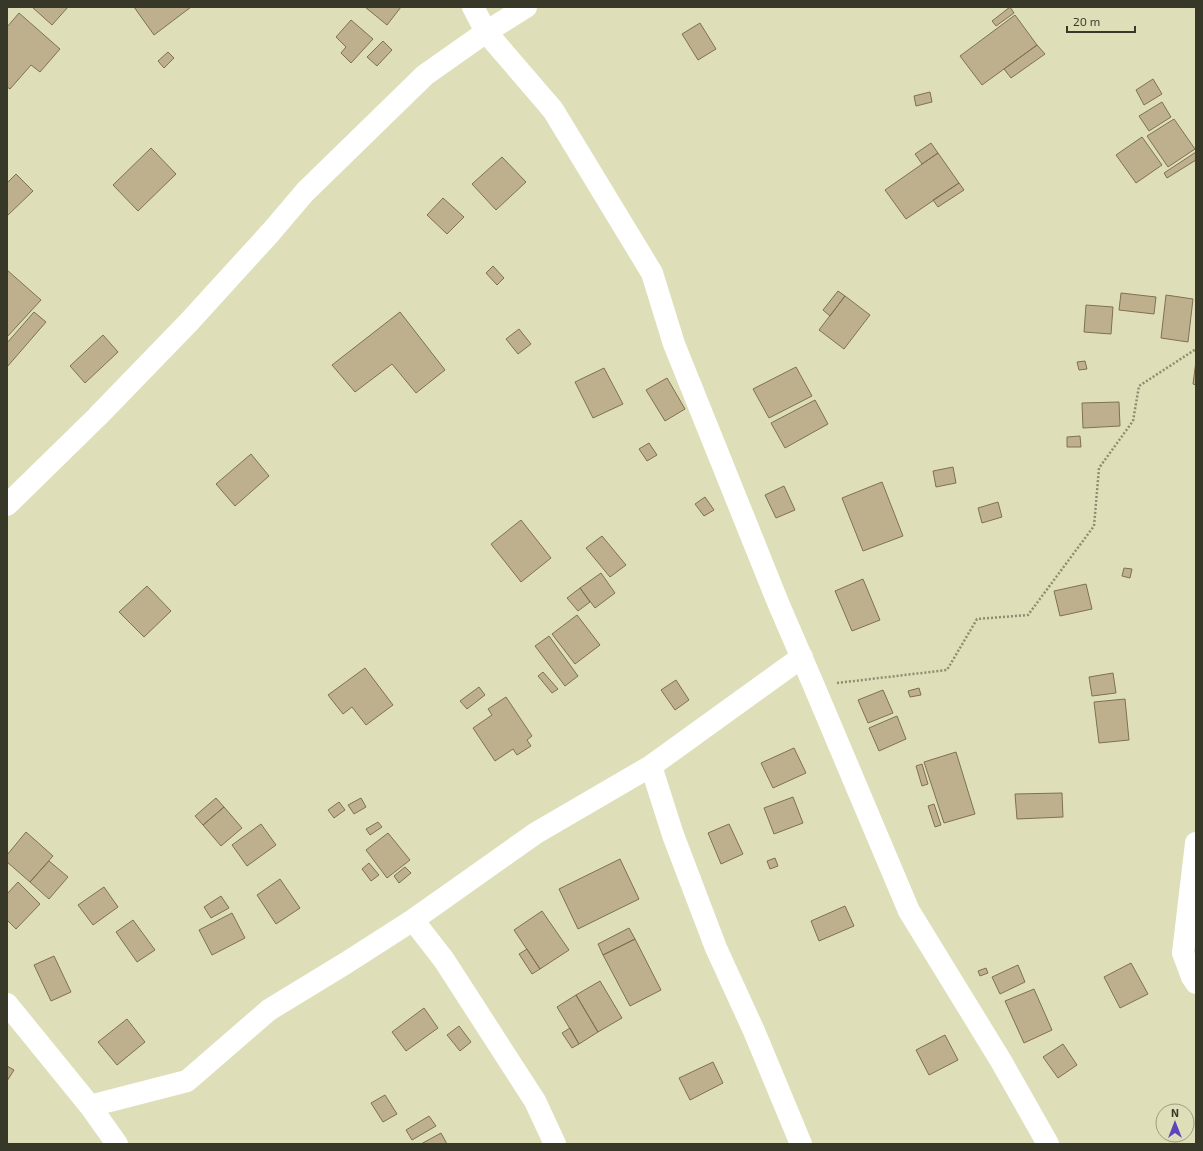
<svg xmlns="http://www.w3.org/2000/svg" width="1203" height="1151" viewBox="0 0 1203 1151" font-family="'Exo 2',sans-serif">
	<style>
		.building { fill: #bfb08d; stroke: #7e7150 }
		.lines { fill: none; stroke-linecap: round; stroke-linejoin: round }
		.path { stroke: #8c8c72; stroke-width: 2.5; stroke-dasharray: 2 2; stroke-linecap: butt }
		.street { stroke: #fff; stroke-width: 22 }
	</style>
	<rect width="100%" height="100%" fill="#dedfb9"/>
	<path class="building" d="M32 7H68L52 25Z
		M134 7H191L154 35Z
		M365 7H401L387 25Z
		M1010 7 1014 13 996 26 992 21Z
		M19 13 60 49 40 72 31 65 10 89 7 87V27Z
		M1015 15 1037 45 982 85 960 56Z
		M351 20 373 39 351 63 341 53 346 47 336 37Z
		M700 23 716 49 698 60 682 34Z
		M383 41 392 50 377 66 367 57Z
		M1037 45 1045 54 1011 78 1004 69Z
		M168 52 174 58 164 68 158 61Z
		M1153 79 1162 94 1144 105 1136 90Z
		M930 92 932 102 916 106 914 96Z
		M1162 102 1171 117 1149 131 1139 116Z
		M1174 119 1195 149 1168 167 1147 136Z
		M1142 137 1162 165 1136 183 1116 155Z
		M931 143 938 153 922 164 915 154Z
		M151 148 176 174 138 211 113 185Z
		M1196 152V160L1167 178 1164 173Z
		M938 153 959 183 906 219 885 190Z
		M502 157 526 182 496 210 472 184Z
		M16 174 33 191 7 216V183Z
		M959 183 964 190 938 207 933 200Z
		M443 198 464 217 447 234 427 215Z
		M493 266 504 278 497 285 486 273Z
		M7 270 41 300 7 337Z
		M838 291 845 296 830 316 823 310Z
		M1121 293 1156 297 1154 314 1119 310Z
		M1166 295 1193 299 1188 342 1161 338Z
		M845 296 870 315 844 349 819 330Z
		M1086 305 1113 307 1111 334 1084 332Z
		M34 312 46 322 7 367V343Z
		M400 312 445 370 416 393 392 364 355 392 332 365Z
		M519 329 531 344 518 354 506 339Z
		M103 335 118 352 85 383 70 366Z
		M1085 361 1087 369 1079 370 1077 362Z
		M1196 361V385L1193 384Z
		M796 367 812 396 769 418 753 389Z
		M604 368 623 404 593 418 575 382Z
		M667 378 685 409 665 421 646 390Z
		M815 400 828 424 785 448 771 423Z
		M1119 402 1120 426 1083 428 1082 403Z
		M1080 436 1081 447H1067V437Z
		M649 443 657 455 647 461 639 449Z
		M251 454 269 476 235 506 216 484Z
		M953 467 956 483 936 487 933 471Z
		M882 482 903 536 863 551 842 498Z
		M784 486 795 510 776 518 765 495Z
		M705 497 714 510 704 516 695 504Z
		M998 502 1002 517 982 523 978 508Z
		M521 520 551 558 521 582 491 544Z
		M602 536 626 565 610 577 586 548Z
		M1124 568 1132 569 1130 578 1122 576Z
		M601 573 615 593 595 608 580 588Z
		M863 579 880 620 852 631 835 591Z
		M1086 584 1092 609 1060 616 1054 591Z
		M147 586 171 611 144 637 119 612Z
		M580 588 590 602 578 611 567 598Z
		M577 615 600 645 575 664 552 634Z
		M549 636 578 676 565 686 535 646Z
		M365 668 393 705 366 725 352 707 343 714 328 695Z
		M543 672 558 689 552 693 538 676Z
		M1113 673 1116 693 1092 696 1089 677Z
		M676 680 689 700 675 710 661 690Z
		M479 687 485 695 467 709 460 701Z
		M919 688 921 695 910 697 908 691Z
		M883 690 893 713 868 723 858 700Z
		M506 697 532 736 527 740 531 746 517 755 513 749 495 761 473 728 492 715 488 709Z
		M1125 699 1129 740 1099 743 1094 702Z
		M897 716 906 739 879 751 869 728Z
		M794 748 806 773 773 788 761 763Z
		M956 752 975 814 944 823 924 762Z
		M922 764 928 784 922 786 916 766Z
		M1062 793 1063 817 1017 819 1015 794Z
		M793 797 803 823 774 834 764 808Z
		M216 798 224 807 203 825 195 816Z
		M361 798 366 807 354 814 348 805Z
		M339 802 345 810 334 818 328 810Z
		M934 804 941 825 935 827 928 806Z
		M224 807 242 828 221 846 203 825Z
		M378 822 382 827 370 835 366 829Z
		M261 824 276 845 247 866 232 845Z
		M729 824 743 854 721 864 708 833Z
		M26 832 53 856 30 882 7 862V855Z
		M388 833 410 860 387 878 366 850Z
		M775 858 778 866 770 869 767 861Z
		M620 859 639 899 578 929 559 889Z
		M49 861 68 877 49 899 30 882Z
		M369 863 379 875 371 881 362 869Z
		M405 867 411 873 399 883 394 876Z
		M280 879 300 908 276 924 257 895Z
		M18 882 40 904 16 929 7 920V894Z
		M104 887 118 907 93 925 78 905Z
		M221 896 229 908 211 918 204 907Z
		M845 906 854 926 819 941 811 921Z
		M542 911 569 950 540 969 514 930Z
		M232 913 245 938 212 955 199 930Z
		M133 920 155 950 137 962 116 932Z
		M629 928 635 939 603 955 598 944Z
		M635 939 661 990 630 1006 603 955Z
		M527 949 540 969 532 974 519 954Z
		M54 956 71 992 51 1001 34 965Z
		M1131 963 1148 994 1120 1008 1104 977Z
		M1018 965 1025 982 1000 994 992 977Z
		M986 968 988 973 980 976 978 971Z
		M600 981 622 1018 598 1032 576 995Z
		M1034 989 1052 1030 1024 1043 1005 1001Z
		M576 995 598 1032 579 1044 557 1007Z
		M424 1008 438 1028 406 1051 392 1032Z
		M127 1019 145 1042 117 1065 98 1042Z
		M459 1026 471 1042 460 1051 447 1035Z
		M570 1028 579 1044 572 1048 562 1033Z
		M945 1035 958 1060 929 1075 916 1050Z
		M1063 1044 1077 1065 1058 1078 1043 1057Z
		M713 1062 723 1083 690 1100 679 1078Z
		M7 1066 14 1070 7 1081Z
		M385 1095 397 1114 383 1122 371 1103Z
		M429 1116 436 1126 412 1140 406 1130Z
		M441 1133 447 1144H421Z"/>
	<g class="lines">
		<path class="path" d="M837 683 947 670 977 619 1028 615 1094 526 1099 468 1133 421 1139 386 1196 349"/>
		<path class="street" d="M473 7 486 32 553 110 652 273 674 344 779 605 814 686 909 911 1001 1061 1048 1144
			M7 505 97 417 189 322 271 232 305 192 425 75 486 32 526 7
			M651 766 673 835 716 948 754 1031 801 1144
			M1196 843 1183 953 1192 977 1196 983
			M413 920 444 960 535 1101 555 1144
			M7 1004 90 1106 187 1081 269 1010 346 963 413 920 536 833 651 766 802 657
			M90 1106 117 1144"/>
	</g>
	<rect width="1203" height="1151" fill="none" stroke="#383829" stroke-width="16"/>
	<g transform="translate(1175 1123)"><circle r="19" fill="#dedfb9" stroke="#9c9c7f"/>
	<path d="M0-3L7 15L0 10L-7 15Z" fill="#6044bc"/>
	<text y="-6" font-size="11" font-weight="bold" text-anchor="middle" fill="#383829">N</text>
	</g>
	<path d="M1067 26v6h68v-6" fill="none" stroke="#383829" stroke-width="2"/>
	<text x="1073" y="26" font-size="12" fill="#383829" stroke="#dedfb9" stroke-width="3" paint-order="stroke">20 m</text>
</svg>
